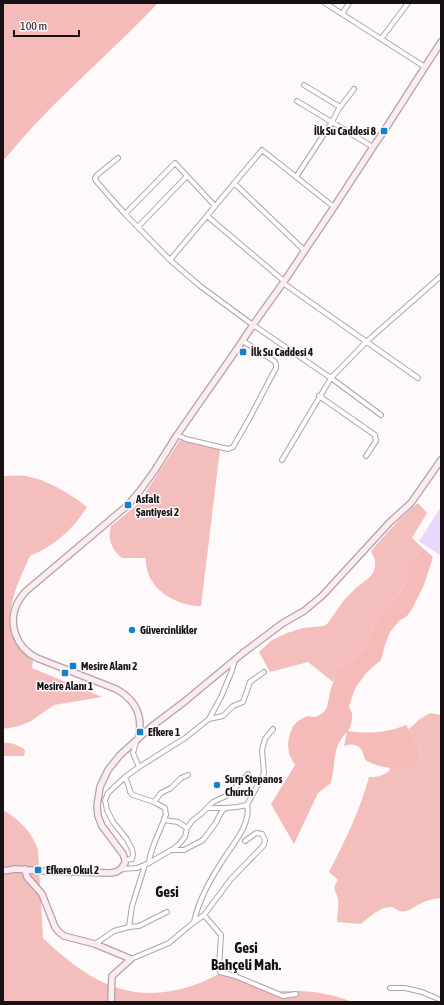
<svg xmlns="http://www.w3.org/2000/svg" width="444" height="1005" viewBox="0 0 444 1005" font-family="'Asap Condensed',sans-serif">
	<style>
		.green { fill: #f3bebb }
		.forest { fill: #f4bbb8 }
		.water { fill: #e8d8fe }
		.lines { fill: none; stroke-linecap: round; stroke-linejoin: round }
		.street-casing { stroke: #b3a2ab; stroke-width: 6 }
		.secondary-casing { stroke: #b3a2ab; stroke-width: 8 }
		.street { stroke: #fff; stroke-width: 4 }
		.secondary { stroke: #fcebef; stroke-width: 5.5 }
		.poi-dot { fill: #1581cb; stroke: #fefafc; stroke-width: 1.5 }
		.labels { text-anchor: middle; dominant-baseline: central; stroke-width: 3; stroke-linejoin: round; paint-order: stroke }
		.poi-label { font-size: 11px; font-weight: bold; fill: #171115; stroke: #fefafc; text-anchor: start }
		.district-label { font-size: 15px; font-weight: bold; fill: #171115; stroke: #fefafc }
	</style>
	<rect width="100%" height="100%" fill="#fefafc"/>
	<path class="green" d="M180 440 220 449 201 606C175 606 144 587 146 558H122C112 550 107 539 111 526L138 504Z
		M3 476C10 476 18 475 25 476 46 479 71 494 87 507 73 530 54 546 30 556 18 582 0 619 17 646 21 652 27 656 33 661L32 668 102 697 54 705 31 721 19 726 3 729Z
		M418 503 427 513 412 538 423 548 412 559 409 568 407 581 398 595 380 614 374 626 364 648 353 659 342 666 333 682 308 662 270 672 259 652 272 640 287 633 303 628 324 626 328 623 344 600 356 588 370 577 373 573 375 567V560L371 551C386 534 400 517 418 503Z
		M430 713 441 715V898C433 899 427 900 420 904 415 906 411 910 406 911 398 913 397 908 391 907 381 906 368 918 361 924L337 922C337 916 339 905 338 899 336 890 331 890 338 880L329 872C345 841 360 810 369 777 377 777 383 776 389 771L390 767 416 770 421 751 415 738 409 729 420 719Z
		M3 742 14 744 23 748 25 751 24 756H3Z
		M3 810C20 820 32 832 38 850L43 938C62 956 83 974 107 984 146 1001 189 992 224 971L271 990 282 991H299L315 992 335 996 353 1002H3Z"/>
	<path class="forest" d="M3 3H158C121 42 80 78 42 117 28 131 16 146 3 161Z
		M423 548 433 557 424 585 412 609 407 616 399 621 390 632 384 648 381 660 367 672 356 687 352 697 349 707 352 713V719L351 725 348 731C368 734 387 733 406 725L415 738 421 751 416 770C402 769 382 769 369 762 364 760 364 756 363 752 359 744 351 743 344 746L347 732C337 742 336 750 334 763 334 770 332 776 331 783L318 793 294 844 271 804 295 765 289 754 288 745 289 737 293 726 298 721 305 717 308 716 313 717 318 716 324 712 327 707 331 688 338 671 342 666 353 659 364 648 374 626 380 614 398 595 407 581 408 568 412 559Z"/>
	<path class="water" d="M441 507V556L419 541Z"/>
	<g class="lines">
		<g class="street-casing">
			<path id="street" d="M325 3 425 67
				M342 14 349 3
				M381 39 408 3
				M304 85 340 107
				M297 101 373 147
				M118 158 97 175 95 178 96 181 125 214 170 260 200 286 253 325 331 378 381 415
				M296 177 332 122 338 110 354 89
				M234 183 305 251
				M125 214 175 163 215 206
				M207 216 284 281
				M138 227 187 176
				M170 260 262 150 334 207
				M283 283 418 378
				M319 396 375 435 376 441 366 456
				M177 435 186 439 228 449 233 447 249 419 276 368V364L274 361 243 341
				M282 460 331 378 366 342 441 276
				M209 719 223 716 233 706 243 702 250 682 264 672
				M137 739 133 753 139 767
				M125 777 129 787 130 792 133 795 154 802 165 808 166 815 154 844 150 856 149 863
				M154 802 161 793 171 788 181 778 188 775
				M207 808H226
				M164 820 178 822 187 828
				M172 850 179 844 185 837 187 828 192 821 201 814 213 802 226 796 235 788 248 774
				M125 860 132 859 133 854 132 849 126 838 113 822 107 810 105 800 108 793 125 777 139 767 185 738 209 719 221 697 231 673 235 660
				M121 869 137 868 149 863 171 850H184L203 840 215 824 222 811 226 808 237 807 247 805
				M204 915 221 935 219 968 220 972 232 975 240 978 283 996 296 994
				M194 922C198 902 210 880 221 863 230 848 252 824 247 805L264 773 262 750 265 739 273 729
				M129 927 139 926 167 912
				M95 944 114 931 129 927 132 906 145 865
				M131 959 169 943 194 922 204 915 231 879 264 845 265 840 262 834 256 833 245 841
				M390 988H405L422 992 441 1000"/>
		</g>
		<g class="secondary-casing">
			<path id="secondary" d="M138 739C144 716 136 700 116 689L37 658C16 648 7 623 18 602 20 598 23 595 25 592L128 505 142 488 155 470 177 435 237 349 253 325 283 283 334 207 373 147 384 131 441 42
				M25 869 27 877 42 894 55 927 59 932 64 936 95 944 131 959 112 976 111 1002
				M3 871 15 869 42 871 110 873 116 872 121 869 125 863V860L123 854 102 826 98 816 97 806 100 787 108 770 120 755 151 727 184 702 243 653 283 623 304 611 322 596 390 522 411 503 441 460"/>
		</g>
		<use href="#street" class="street"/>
		<use href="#secondary" class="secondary"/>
	</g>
	<g class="poi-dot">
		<rect x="380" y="127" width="8" height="8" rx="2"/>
		<rect x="239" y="348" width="8" height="8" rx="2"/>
		<rect x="124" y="501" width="8" height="8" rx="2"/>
		<circle cx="132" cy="630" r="4"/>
		<rect x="69" y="662" width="8" height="8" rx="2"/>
		<rect x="61" y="669" width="8" height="8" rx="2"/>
		<rect x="136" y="728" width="8" height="8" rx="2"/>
		<circle cx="217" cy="785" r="4"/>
		<rect x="34" y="866" width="8" height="8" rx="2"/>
	</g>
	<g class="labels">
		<g class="poi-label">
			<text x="376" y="131" text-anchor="end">İlk Su Caddesi 8</text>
			<text x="251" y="352">İlk Su Caddesi 4</text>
			<text x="136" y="499">Asfalt<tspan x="136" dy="13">Şantiyesi 2</tspan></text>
			<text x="140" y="630">Güvercinlikler</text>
			<text x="81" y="666">Mesire Alanı 2</text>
			<text x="65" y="686" text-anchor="middle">Mesire Alanı 1</text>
			<text x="148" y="732">Efkere 1</text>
			<text x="225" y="779">Surp Stepanos<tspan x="225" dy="13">Church</tspan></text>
			<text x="46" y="870">Efkere Okul 2</text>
		</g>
		<g class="district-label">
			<text x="167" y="891">Gesi</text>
			<text x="246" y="947">Gesi<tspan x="246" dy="17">Bahçeli Mah.</tspan></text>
		</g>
	</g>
	<rect width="444" height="1005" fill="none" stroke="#171115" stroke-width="8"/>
	<path d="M14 30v6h65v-6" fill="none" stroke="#171115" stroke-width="2"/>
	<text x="20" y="30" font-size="12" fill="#171115" stroke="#fefafc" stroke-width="3" paint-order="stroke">100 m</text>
</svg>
